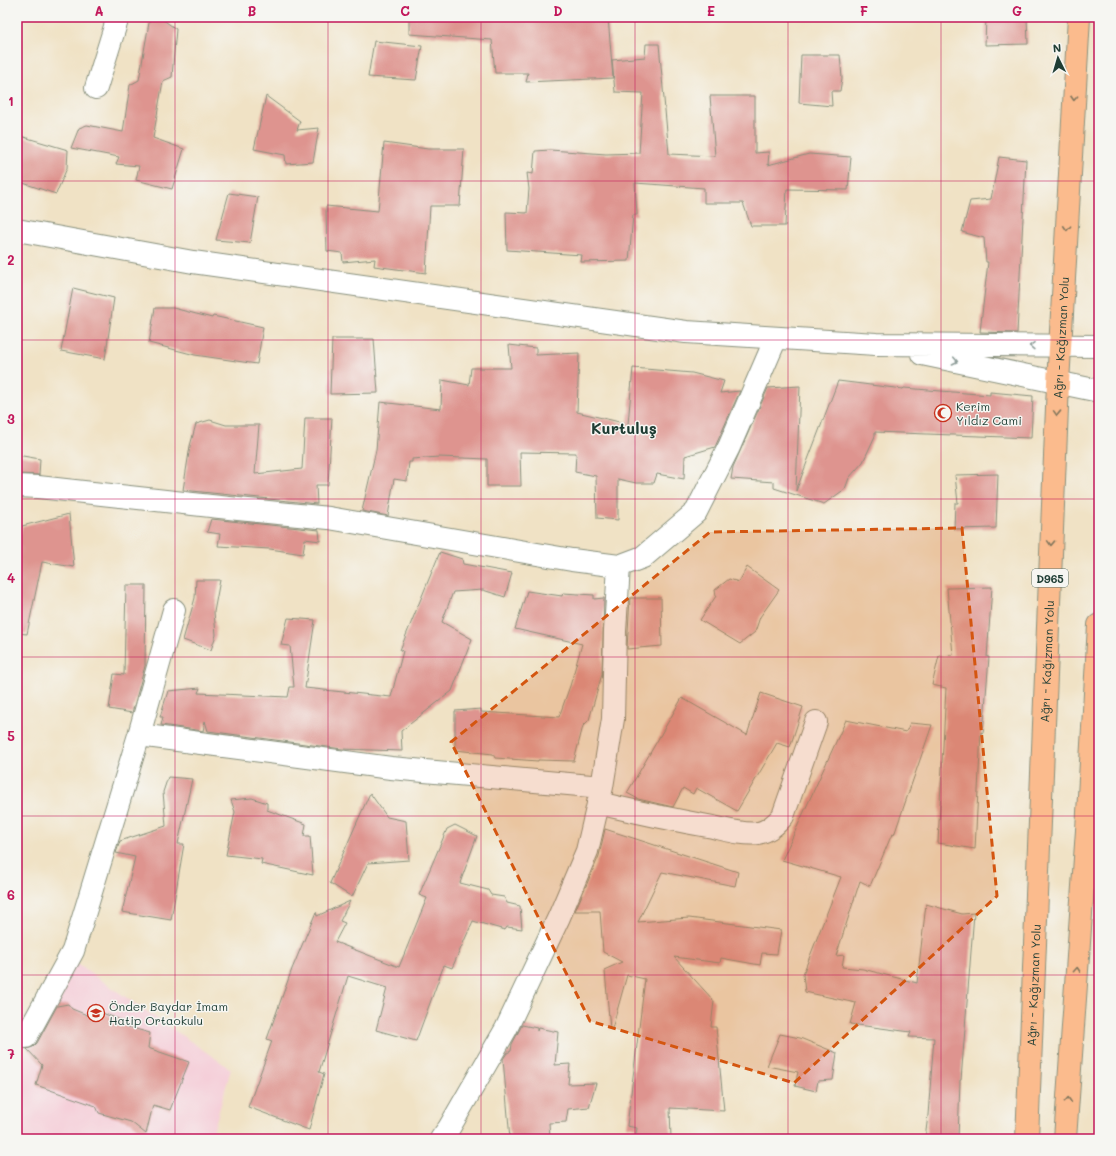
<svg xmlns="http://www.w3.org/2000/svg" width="1116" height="1156" viewBox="0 0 1116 1156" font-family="Mali,sans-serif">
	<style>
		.built { fill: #f5cfd9 }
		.building { fill: #de948f }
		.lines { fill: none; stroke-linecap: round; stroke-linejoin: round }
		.minor-casing { stroke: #88907c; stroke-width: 24 }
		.major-casing { stroke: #88907c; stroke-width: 24 }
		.minor { stroke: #fff; stroke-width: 22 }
		.major { stroke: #fbbb8d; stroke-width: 22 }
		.oneway { stroke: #82765c }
		.oneway2 { stroke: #8f9e9a }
		.marked { fill: #d45610; fill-opacity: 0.2; stroke: #d45610; stroke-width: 3; stroke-dasharray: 8 5; stroke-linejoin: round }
		.grid { fill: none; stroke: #c2185b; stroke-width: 1; stroke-opacity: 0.55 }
		.labels { text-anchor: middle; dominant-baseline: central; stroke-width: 3; stroke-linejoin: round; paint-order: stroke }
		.shield { fill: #f6f6f2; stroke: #60746d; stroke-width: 1 }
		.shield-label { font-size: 11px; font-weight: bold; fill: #1f3d34 }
		.street-label { font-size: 12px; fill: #1f3d34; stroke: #f6f6f2 }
		.poi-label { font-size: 12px; fill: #1f3d34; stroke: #f6f6f2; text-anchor: start }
		.district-label { font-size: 16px; font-weight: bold; fill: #1f3d34; stroke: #f6f6f2 }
		.neatline { fill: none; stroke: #c2185b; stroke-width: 1.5 }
		.grid-label { font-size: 13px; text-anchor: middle; font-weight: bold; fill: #c2185b }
	</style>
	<rect width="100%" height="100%" fill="#f6f6f2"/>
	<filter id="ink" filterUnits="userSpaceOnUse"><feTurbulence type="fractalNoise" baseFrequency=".025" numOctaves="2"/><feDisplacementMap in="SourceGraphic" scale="8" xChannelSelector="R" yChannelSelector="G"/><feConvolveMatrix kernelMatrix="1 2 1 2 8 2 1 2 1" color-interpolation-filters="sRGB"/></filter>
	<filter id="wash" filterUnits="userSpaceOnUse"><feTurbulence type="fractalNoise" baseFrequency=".012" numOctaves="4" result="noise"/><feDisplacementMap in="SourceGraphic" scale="16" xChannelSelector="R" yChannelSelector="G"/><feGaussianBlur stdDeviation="0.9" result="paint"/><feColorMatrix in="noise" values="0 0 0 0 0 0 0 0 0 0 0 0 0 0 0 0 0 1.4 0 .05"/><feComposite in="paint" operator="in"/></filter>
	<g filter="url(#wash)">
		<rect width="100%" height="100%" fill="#f0e2c5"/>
		<path class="built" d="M67 957 231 1069 211 1139H17V1075Z"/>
		<g id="blocks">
			<path class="building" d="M150 17H159L176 29 172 77 163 81 153 138 184 149 172 189 136 180 139 166 116 164 119 157 71 148 79 128 87 125 123 132 130 85 139 80Z
				M409 17H608L613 78 526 82 528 73H495L492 40 409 34Z
				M986 17H1027L1028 44 985 45Z
				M374 41 422 46 416 80 368 77Z
				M646 44H659L669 154 715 156 710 96H755V153L769 152 768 165 809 154 851 157 848 190 787 189 785 226H751L743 203H704V188L635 183 637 215H633L629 261 581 262 582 255 507 250 506 212 527 213 529 189 527 173 533 174 535 151 550 150 606 154 639 153 643 93 615 92 612 60 645 57Z
				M801 55H840L842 78 840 91H831L832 106 799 103Z
				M266 96 300 121 297 130 319 128 313 162 286 164 285 155 254 149Z
				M17 135 68 150 67 168 56 194 17 181Z
				M384 143 428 149H464L460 206H430L426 273 374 266 375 259 343 262 342 253 327 251 326 206 378 211Z
				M999 157 1026 160 1017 333 980 332 988 262H986L984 238 962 232 970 201 991 199Z
				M229 193 258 197 250 243 216 240Z
				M73 288 114 298 105 359 61 351Z
				M155 308H173L212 318 213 316 263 327 257 364 195 355 149 343Z
				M332 339H374L378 393 330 394Z
				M509 345 536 348V355L579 353 577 412 628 424 633 368 692 373 724 381 720 393 740 391 715 447 685 456 684 479 657 474 654 483H636L618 479V520L597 518 596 476 575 472 576 453 520 452 521 486H487V459L439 457 412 459V462H409L407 481 394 479 388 516 362 511 376 450 380 402 441 409 442 380 469 385 471 368H511Z
				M838 381 903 389 904 388 990 395V392L1033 396 1031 438 875 432V436L863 462 849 478 845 489 824 504 774 488V482L731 479 733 467 768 388 800 386 796 491Z
				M305 418H332L328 485H316L317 504 183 490 190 446 196 424 210 420 226 425H259L255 474 302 469Z
				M17 455 40 459 39 475 17 474Z
				M998 474 996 528 954 529 955 503H958L955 475Z
				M69 514 74 567 42 562 27 634 17 633V551L22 526Z
				M211 519 319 530 320 541 305 539 303 554 270 549 218 546 220 534 207 532Z
				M440 552 462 559 463 564 512 573 505 597 483 590 453 592 442 622 472 639 452 691 401 731 402 751 342 749 208 731 205 721 203 731 161 725 163 717H160L168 691 200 688 198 693 288 697 290 687H294L290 646 281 645 288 618 315 620 305 688 391 697 403 651 400 650Z
				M747 567 779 590 760 617 755 632 740 644 700 620 716 596 715 590 729 579 739 582Z
				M196 580H220L214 612 216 635 211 650 183 640 195 598Z
				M126 585H146L145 666 132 713 109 709 114 674 124 675Z
				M992 587 987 657H989L983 733 981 732 975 849 938 843 946 688 932 685 939 656 953 655 947 588Z
				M527 591 562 596 563 593 594 595V599L604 598 602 674 589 720 583 726 574 761 538 760V761L495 758 493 754 455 750V711L481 709V712L559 717 570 686 582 644 515 629Z
				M630 598H661L662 646 627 649Z
				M761 693 803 707 790 747 777 743 737 811 696 788 693 794 683 788 673 807 638 799 627 793 682 698 747 735Z
				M846 720 906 732 910 723 932 725 894 835 892 834 870 886 860 881 836 956 844 955 842 967 863 969 917 983 926 904 962 914 974 913 961 1080H960L958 1139H925L928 1115 934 1038 909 1037 911 1032 850 1024 856 1003 805 992 803 974 841 877 782 860Z
				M168 777 192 779 178 844H184L171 920 122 912 135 857 116 853 120 841 166 826 163 792Z
				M370 793 387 817 406 821 409 860 368 863 352 897 330 883Z
				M252 798 267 803V810L306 824 304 836H310L313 875 261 864 262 859 226 855 235 812 231 800Z
				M455 825 477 836 460 883 488 890 491 895 504 897 507 903 520 906 522 929 507 927 505 930 473 921 452 968 444 965 416 1041 376 1030 387 988 348 976 319 1072 324 1074 309 1130 248 1107 272 1041 267 1039 292 969 316 912 317 916 350 901 340 921 345 923 335 942 399 967 427 898 419 895 447 829Z
				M605 829 738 872 735 886 662 872 638 922 689 918 781 930 777 954 762 953 760 965 721 958 720 963 674 957 714 1001 711 1027H716L724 1111 670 1108 671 1139H635L637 1128 627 1126 645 979 627 975 612 1029H610L605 971 604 970 622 962 603 952 600 911H575L599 856Z
				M68 1004 72 1009 97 1019 102 1013 121 1020 125 1026 150 1033 148 1048 189 1062 170 1110 153 1105 146 1134 131 1122 99 1113 96 1106 36 1085 42 1065 27 1049 33 1047 37 1043 57 1006Z
				M522 1025 537 1028V1031L538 1028 558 1032 555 1065 570 1064 568 1084 596 1083 589 1107 568 1109 566 1122 549 1123 550 1139H510L503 1059 507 1053 511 1051 512 1044Z
				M780 1034 800 1038 837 1053 833 1080 818 1081 816 1091 795 1086 798 1072 767 1066Z"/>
		</g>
	</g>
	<g filter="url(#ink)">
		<use href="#blocks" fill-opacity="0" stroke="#88907c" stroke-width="1"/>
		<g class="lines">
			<g class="minor-casing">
				<path id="minor" d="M96 88 118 17
					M17 230 193 262 686 332 876 344 1099 346
					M922 354 1099 391
					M17 486 38 487 238 509 329 518 572 560 619 566 643 557 696 512 729 447 776 338
					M139 735 391 768 602 787
					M598 803C636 812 674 820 713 827 727 830 744 835 758 833 769 831 776 824 783 816L816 722
					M26 1037 73 951 139 735 174 610
					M441 1139 449 1128 506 1029 559 917 587 851 602 787 613 719 615 631 619 566"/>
			</g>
			<g class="major-casing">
				<g id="major">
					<path id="s1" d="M1027 1139 1058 383 1079 17"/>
					<path d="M1065 1139 1087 830 1099 625"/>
				</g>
			</g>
			<use href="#minor" class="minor"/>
			<use href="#major" class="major"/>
		</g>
		<defs><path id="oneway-chevron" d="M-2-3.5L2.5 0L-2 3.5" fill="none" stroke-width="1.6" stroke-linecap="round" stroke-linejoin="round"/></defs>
		<g class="oneway">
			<use href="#oneway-chevron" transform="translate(1074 98) rotate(93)"/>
			<use href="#oneway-chevron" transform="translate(1067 228) rotate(93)"/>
			<use href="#oneway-chevron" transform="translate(1057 413) rotate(92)"/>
			<use href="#oneway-chevron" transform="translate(1051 543) rotate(92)"/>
			<use href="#oneway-chevron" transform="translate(1077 970) rotate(-86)"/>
			<use href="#oneway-chevron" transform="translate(1068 1100) rotate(-86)"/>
		</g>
		<g class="oneway2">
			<use href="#oneway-chevron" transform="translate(1032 346) rotate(-179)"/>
			<use href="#oneway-chevron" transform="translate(955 361) rotate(12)"/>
		</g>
	</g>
	<path class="marked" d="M962 528 997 896 794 1083 590 1021 451 742 710 532Z"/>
	<path class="grid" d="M175 17V1139M328 17V1139M481 17V1139M635 17V1139M788 17V1139M941 17V1139M17 181H1099M17 340H1099M17 499H1099M17 657H1099M17 816H1099M17 975H1099"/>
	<defs>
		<g id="mosque-ring" transform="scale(0.9)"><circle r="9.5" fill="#f6f6f2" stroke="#c8321e" stroke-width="1.5"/><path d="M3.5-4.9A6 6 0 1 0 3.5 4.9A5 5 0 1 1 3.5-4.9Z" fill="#c8321e"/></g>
		<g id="school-ring" transform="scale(0.9)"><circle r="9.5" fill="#f6f6f2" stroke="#c8321e" stroke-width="1.5"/><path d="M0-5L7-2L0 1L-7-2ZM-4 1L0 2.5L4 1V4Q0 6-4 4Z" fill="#c8321e"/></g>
	</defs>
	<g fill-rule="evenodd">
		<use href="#mosque-ring" x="943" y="413"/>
		<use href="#school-ring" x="96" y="1013"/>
	</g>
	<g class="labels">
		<rect class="shield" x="1032" y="569" width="36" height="18" rx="3"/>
		<g class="shield-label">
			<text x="1050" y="578">D965</text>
		</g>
		<g class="street-label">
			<text stroke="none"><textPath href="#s1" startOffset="802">Ağrı - Kağızman Yolu</textPath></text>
			<text stroke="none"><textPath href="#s1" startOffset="478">Ağrı - Kağızman Yolu</textPath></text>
			<text stroke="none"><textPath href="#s1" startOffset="154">Ağrı - Kağızman Yolu</textPath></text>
		</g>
		<g class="poi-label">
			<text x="956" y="406">Kerim<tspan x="956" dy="14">Yıldız Cami</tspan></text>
			<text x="109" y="1006">Önder Baydar İmam<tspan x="109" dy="14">Hatip Ortaokulu</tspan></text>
		</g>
		<g class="district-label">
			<text x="624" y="427">Kurtuluş</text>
		</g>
	</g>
	<rect width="1116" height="1156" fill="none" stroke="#f6f6f2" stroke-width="44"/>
	<g transform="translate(1058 58) rotate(355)" stroke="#f6f6f2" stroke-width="3" paint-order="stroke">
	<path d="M0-3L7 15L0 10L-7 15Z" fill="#1f3d34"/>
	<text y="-6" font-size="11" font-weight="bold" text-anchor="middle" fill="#1f3d34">N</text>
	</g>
	<rect x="22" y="22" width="1072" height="1112" class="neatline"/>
	<g class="grid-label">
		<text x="99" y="16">A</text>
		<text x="252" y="16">B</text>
		<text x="405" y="16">C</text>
		<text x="558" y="16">D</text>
		<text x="711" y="16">E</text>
		<text x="864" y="16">F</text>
		<text x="1017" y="16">G</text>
		<text x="11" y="106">1</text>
		<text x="11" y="265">2</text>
		<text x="11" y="424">3</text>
		<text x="11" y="583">4</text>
		<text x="11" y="741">5</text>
		<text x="11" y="900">6</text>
		<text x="11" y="1059">7</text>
	</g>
</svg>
